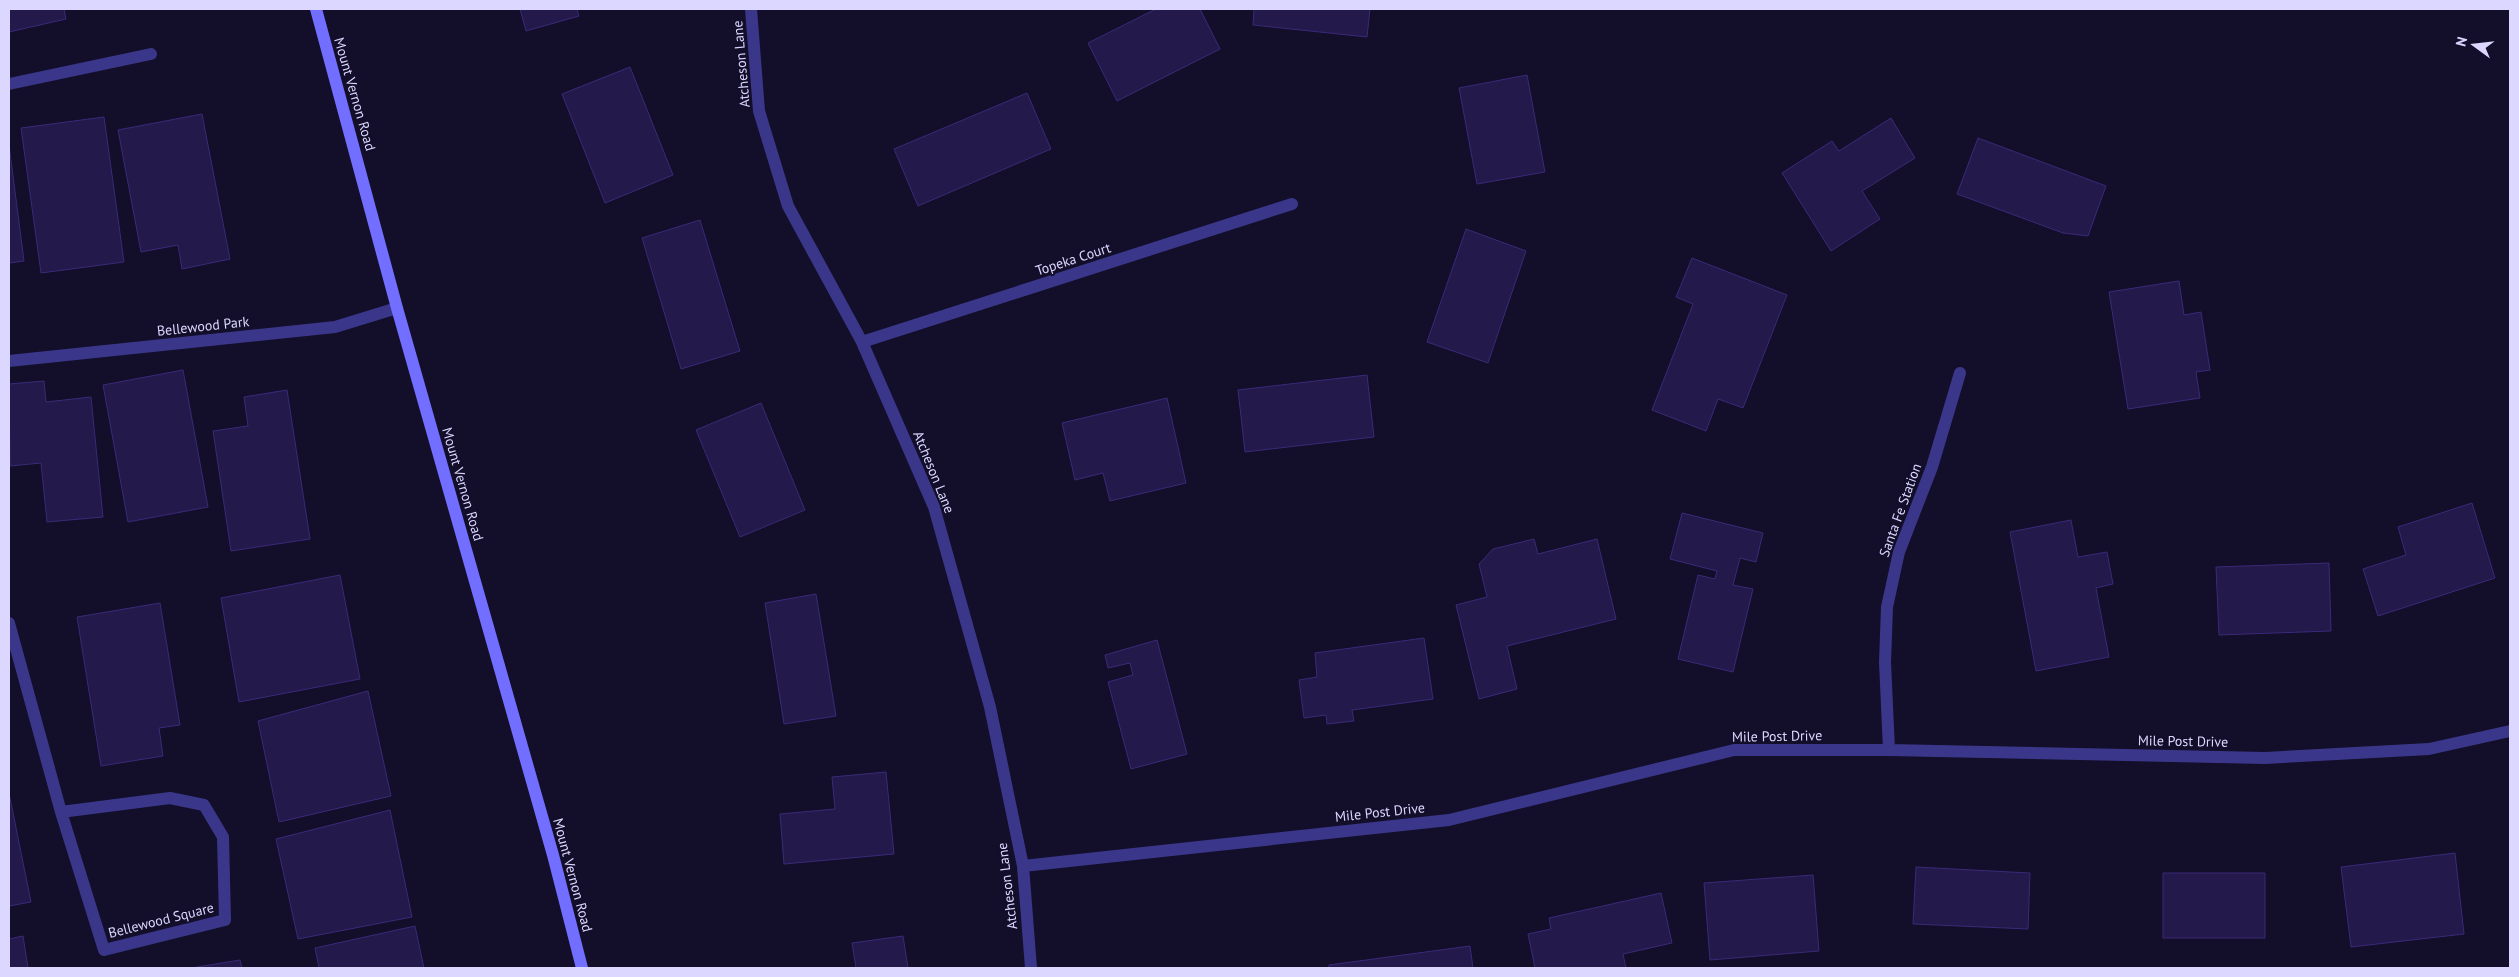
<svg xmlns="http://www.w3.org/2000/svg" width="2519" height="977" viewBox="0 0 2519 977" font-family="'PT Sans',sans-serif">
	<style>
		.building { fill: #24194b; stroke: #3a2a79 }
		.lines { fill: none; stroke-linecap: round; stroke-linejoin: round }
		.lane { stroke: #3a378b; stroke-width: 12 }
		.street { stroke: #3a378b; stroke-width: 12 }
		.secondary { stroke: #726eff; stroke-width: 12 }
		.labels { text-anchor: middle; dominant-baseline: central; stroke-width: 4; stroke-linejoin: round; paint-order: stroke }
		.street-label { font-size: 14px; fill: #dbd7ff; stroke: #130e29 }
	</style>
	<rect width="100%" height="100%" fill="#130e29"/>
	<path class="building" d="M9 9H64L66 19 9 32Z
		M520 9H577L579 16 526 31Z
		M1156 9H1200L1220 49 1117 101 1088 43Z
		M1254 9H1370L1367 37 1253 25Z
		M630 67 673 175 605 203 562 94Z
		M1527 75 1545 172 1477 184 1459 88Z
		M1027 93 1051 149 918 206 894 149Z
		M202 114 230 259 182 269 178 245 141 252 118 130Z
		M104 117 124 262 41 273 21 128Z
		M1891 118 1915 158 1862 191 1880 219 1831 251 1782 173 1832 141 1839 151Z
		M1978 138 2106 186 2088 236 2063 233 1957 194Z
		M9 145 24 261 9 263Z
		M700 220 740 351 681 369 642 238Z
		M1466 229 1526 251 1488 363 1427 342Z
		M1692 258 1787 295 1743 408 1718 399 1706 431 1652 410 1693 304 1676 297Z
		M2179 281 2184 315 2201 312 2210 370 2196 372 2200 398 2128 409 2109 292Z
		M183 370 208 507 128 522 103 385Z
		M1367 375 1374 437 1245 452 1238 390Z
		M44 381 46 402 91 397 103 517 47 522 41 463 10 466 9 384Z
		M287 390 310 539 231 551 213 431 248 426 244 397Z
		M1167 398 1186 483 1110 501 1103 473 1075 480 1062 423Z
		M761 403 805 510 740 537 696 430Z
		M2472 503 2495 578 2378 616 2363 569 2406 555 2398 527Z
		M1682 513 1763 533 1756 562 1740 558 1733 585 1753 589 1733 672 1678 659 1698 575 1715 579 1717 571 1670 559Z
		M2071 520 2078 557 2107 552 2113 584 2096 588 2109 657 2036 671 2010 532Z
		M1534 539 1538 554 1597 539 1616 619 1507 646 1517 689 1479 699 1456 605 1487 597 1479 564 1493 549Z
		M2329 563 2331 631 2219 635 2216 567Z
		M340 575 360 679 239 702 221 598Z
		M816 594 836 716 784 724 765 603Z
		M160 603 180 725 159 728 163 756 101 766 77 617Z
		M1424 638 1433 699 1352 710 1354 721 1327 724 1326 715 1304 718 1299 680 1317 677 1315 653Z
		M1157 640 1187 754 1131 769 1108 682 1133 675 1130 663 1108 668 1105 655Z
		M368 691 391 796 279 822 258 721Z
		M886 772 894 854 784 864 780 814 835 809 832 777Z
		M9 793 31 902 9 906Z
		M390 810 412 917 298 939 276 839Z
		M2455 853 2464 934 2351 947 2341 867Z
		M1916 867 2030 873 2028 929 1913 924Z
		M2163 873H2265V938H2163Z
		M1813 875 1819 951 1710 960 1704 883Z
		M1661 893 1672 943 1623 954 1626 968H1535L1528 934 1551 929 1549 918Z
		M415 926 424 968H319L315 948Z
		M23 936 28 968H9V939Z
		M903 936 908 968H856L852 943Z
		M1470 946 1473 968H1329V965Z
		M240 960 242 968H191Z"/>
	<g class="lines">
		<path class="lane" d="M9 84 151 54"/>
		<path class="street" d="M751 9 759 111 788 206 862 342 934 507 990 707 1023 866 1031 968
			M862 342 1292 204
			M9 361 335 327 397 308
			M9 623 61 812
			M1889 750 1885 662 1887 607 1899 552 1932 467 1960 373
			M170 798 204 805 223 837 225 920 104 950 61 812Z
			M1023 866 1449 820 1734 750H1889L2265 758 2429 749 2510 731"/>
		<path class="secondary" d="M316 9 397 308 553 855 582 968"/>
	</g>
	<g class="labels">
		<g class="street-label">
			<text transform="translate(741 64) rotate(-95)">Atcheson Lane</text>
			<text transform="translate(355 94) rotate(74)">Mount Vernon Road</text>
			<text transform="translate(1073 259) rotate(-18)">Topeka Court</text>
			<text transform="translate(203 326) rotate(-6)">Bellewood Park</text>
			<text transform="translate(934 472) rotate(68)">Atcheson Lane</text>
			<text transform="translate(463 484) rotate(74)">Mount Vernon Road</text>
			<text transform="translate(1900 510) rotate(-70)">Santa Fe Station</text>
			<text transform="translate(1777 736) rotate(-1)">Mile Post Drive</text>
			<text transform="translate(2183 741) rotate(1)">Mile Post Drive</text>
			<text transform="translate(1380 812) rotate(-6)">Mile Post Drive</text>
			<text transform="translate(573 875) rotate(75)">Mount Vernon Road</text>
			<text transform="translate(1007 886) rotate(-97)">Atcheson Lane</text>
			<text transform="translate(161 920) rotate(-14)">Bellewood Square</text>
		</g>
	</g>
	<rect width="2519" height="977" fill="none" stroke="#dbd7ff" stroke-width="20"/>
	<g transform="translate(2474 45) rotate(285)" stroke="#130e29" stroke-width="4" paint-order="stroke">
	<path d="M0-4L9 19L0 12L-9 19Z" fill="#dbd7ff"/>
	<text y="-8" font-size="14" font-weight="bold" text-anchor="middle" fill="#dbd7ff">N</text>
	</g>
</svg>
